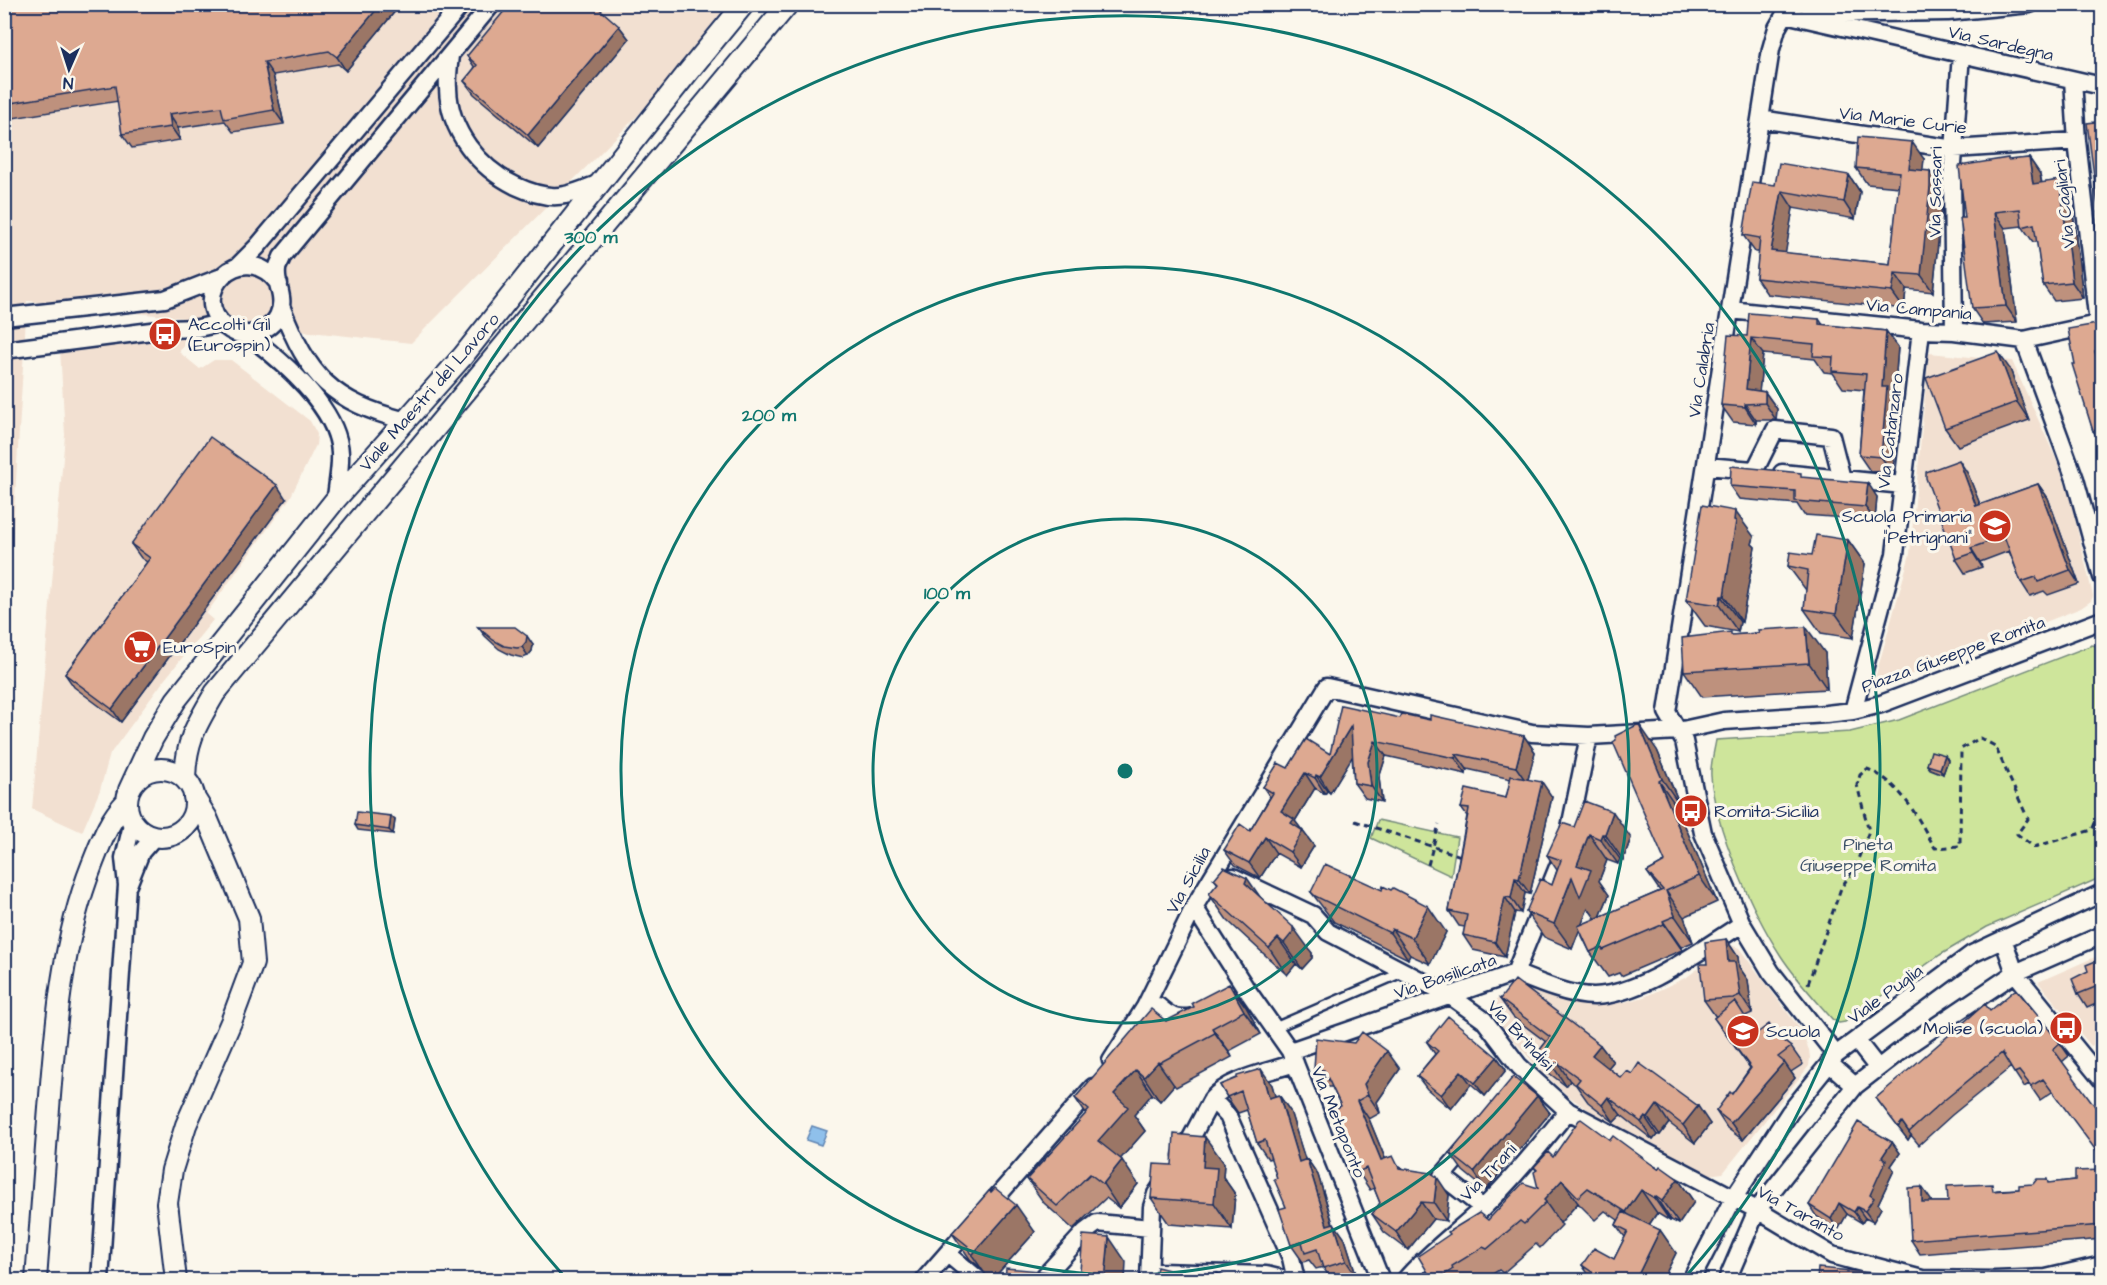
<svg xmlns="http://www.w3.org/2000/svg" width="2107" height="1285" viewBox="0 0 2107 1285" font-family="'Architects Daughter',sans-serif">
<rect width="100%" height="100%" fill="#fbf7ec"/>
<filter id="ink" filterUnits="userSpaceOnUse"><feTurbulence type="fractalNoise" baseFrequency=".0167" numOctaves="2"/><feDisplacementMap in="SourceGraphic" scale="12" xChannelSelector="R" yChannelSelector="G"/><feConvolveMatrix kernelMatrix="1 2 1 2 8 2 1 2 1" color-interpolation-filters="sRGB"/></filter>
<g filter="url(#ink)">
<path fill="#f2e0d1" d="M5 5H733L659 94 411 343 27 301 5 660Z
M182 334 186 337V342L179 352 200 369 214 360H231L310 421 317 434 316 445 290 498 206 614 213 620 165 679 110 754 100 790 82 832 32 809 65 435 60 348Z
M1929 353 2012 361 2060 468 2070 498 2093 596 2091 601 2081 608 1884 685 1879 684 1875 678 1910 554Z
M1731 945 1739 948 1800 1029 1809 1050 1810 1058 1809 1066 1723 1173 1708 1175 1611 1125 1568 1096 1538 1068 1489 1012 1493 1001 1518 989 1526 988 1556 999 1578 1003 1625 1002 1644 997 1687 977 1712 958 1722 947Z
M2102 954V1041L2091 1046 2038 982Z"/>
<path fill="#cee59b" stroke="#748a7c" stroke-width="1.5" d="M2092 645 2102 647V877L1987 927 1940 955 1845 1022 1839 1023 1833 1020C1815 999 1796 979 1781 956 1753 913 1714 827 1711 776 1710 765 1714 752 1716 740L1850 732 1899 720Z
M1378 820 1457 837 1451 876 1371 838Z"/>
<path fill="#8fc0eb" stroke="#6186b3" stroke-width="1.5" d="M812 1126 827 1131 821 1145 806 1140Z"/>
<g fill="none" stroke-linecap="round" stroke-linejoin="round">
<g stroke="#1b2f5e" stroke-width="13">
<path id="service" d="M1274 1028 1403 972"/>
</g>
<g stroke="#1b2f5e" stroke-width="21">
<path id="minor" d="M1785 14 2102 86
M1809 14 1948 12 2030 4
M450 55C449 66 447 77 448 88 449 131 479 168 516 186 531 193 548 199 565 195 577 193 589 187 600 183
M2073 80 2077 141 2098 324
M1760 119 1954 149 2077 141
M238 266 257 247 462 4
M279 284C242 234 185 296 226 327 232 332 240 335 248 334 260 334 273 326 278 316 287 297 275 287 277 270 277 266 281 261 282 257L492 4
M281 306C309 378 331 401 406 421
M1730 310 1921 330 1954 331 2024 340 2102 323
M4 317 165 299 219 278
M1954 331 1952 178 1961 54
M248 335C281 360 338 408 340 453 341 468 337 484 336 499
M2024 340 2075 479 2102 577
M4 350 167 329 198 328 221 323
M1706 466 1753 470
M1755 470 1775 430 1831 436 1842 479
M1782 473 1903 485
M1853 711 1895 554 1921 330
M1233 877 1313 915 1328 932 1449 995 1484 1020 1519 1066 1568 1111 1757 1210 1832 1255 1922 1279 1993 1280
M128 885 141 852 155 836
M1194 907 1245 987 1290 1051 1381 1280
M2003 939 2015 973 2102 1080
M1515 973 1566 847 1589 736
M1145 1007 1158 1006C1170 1017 1177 1020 1193 1017
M1856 1040 1877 1067
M1290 1051 1515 973C1537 982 1570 996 1594 996 1644 994 1700 950 1742 924
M1836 1055 1771 972 1742 924 1703 833 1684 741 1678 731 1724 721 1826 714 1853 711 1881 704 2102 620
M1111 1061 1145 1007 1194 907 1327 687 1532 733 1589 736 1678 731 1667 712 1771 49 1777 28 1785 14
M1829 1063 1855 1086
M1212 1099 1228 1116 1291 1258 1296 1280
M1470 1143 1442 1176 1483 1208
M1182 1155 1212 1099C1230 1078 1269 1072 1295 1063
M948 1254 979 1280
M1159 1272 1266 1275 1287 1280
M100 1280 127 885 124 858 133 821
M924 1280 1093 1087
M1041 1280 1085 1232 1097 1223 1151 1228
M1149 1280 1152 1207 1156 1194 1164 1182
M1405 1280C1428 1253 1457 1232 1483 1208 1514 1178 1541 1144 1568 1111
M1691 1280 1733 1199 1790 1112 1836 1055 1972 954 2102 893
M1727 1280 1757 1210 1855 1086 1908 1045 2015 973 2102 935
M1995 1280 2046 1278 2102 1265"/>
</g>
<g stroke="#1b2f5e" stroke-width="24">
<path id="tertiary" d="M127 803a34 34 0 1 1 68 0a34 34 0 1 1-68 0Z
M185 779C186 740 196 726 215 693L788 4
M129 790 153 738 176 700 336 499 463 356 689 71 744 4
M36 1280C40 1227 44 1174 48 1121 55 1034 60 946 92 865 102 840 108 821 127 801
M176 1280 167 1203 172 1170 186 1125 231 1022 253 963 249 918 207 818 194 797"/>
</g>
<path stroke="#1b2f5e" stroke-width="3" stroke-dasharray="6 4.5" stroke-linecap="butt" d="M2102 740 2100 744 2102 749
M1355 821 1461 856
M1428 865 1439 824
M1808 984 1841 888 1855 867 1869 831 1857 785 1860 775 1867 769C1901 782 1917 817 1935 848L1960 846 1961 749 1980 738 1995 746 2028 819 2017 834 2034 847 2092 830 2102 807"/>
<use href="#service" stroke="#fbf7ec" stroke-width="8"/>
<use href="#minor" stroke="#fbf7ec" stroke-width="16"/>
<use href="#tertiary" stroke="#fbf7ec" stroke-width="20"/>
</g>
<path fill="#be917d" stroke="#1b2f5e" stroke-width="1.5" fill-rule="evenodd" d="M4 4H401L346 71 338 64 273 75 284 124 233 132 225 121 178 128 180 140 132 148 122 134 118 101 13 118 4 107Z
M619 26 629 39 538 148 474 94 464 81 475 68 467 56Z
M2029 158 2040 174 2042 183 2060 180 2071 196 2083 298 2054 301 2043 285 2037 242H2033L2022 226 2005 228 2017 322 1983 324 1972 308 1965 218 2010 160Z
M1924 159 1922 170 1942 187V203L1933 292 1906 289 1904 309 1767 294 1756 278 1759 252H1755L1743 235 1775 185 1849 175 1860 192 1855 219 1793 208 1785 253 1890 264 1899 187 1867 184 1856 168Z
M1819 319 1823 325 1886 331 1898 347 1894 397 1898 403 1893 473 1870 471 1859 455 1864 390 1843 388 1833 373 1824 372 1815 359 1763 354 1759 391 1765 392 1777 409 1776 420H1756V424L1733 422 1721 405 1747 336Z
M2103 323V444L2093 431 2075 364Z
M2010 369 2029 420 1958 446 1945 428Z
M1968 474 1980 505 2038 484 2048 498 2079 584 2048 595 2044 591 2030 596 2021 582 2009 551 1980 562 1982 567 1965 573 1956 559Z
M1804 478 1877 497 1875 520 1804 515 1797 504 1739 499 1730 486Z
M286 499 121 722 74 687 65 674 147 562 141 558 131 544Z
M1754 537 1752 544 1755 547 1742 622H1740L1738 632 1705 626 1686 600Z
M1848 540 1865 564 1853 638 1821 633 1804 609 1806 590 1788 566Z
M478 627 533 645 532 651 528 656 523 658 511 655 499 649 485 636Z
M1759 633 1825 653 1827 689 1702 697 1684 671 1732 635Z
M1400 718 1430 720 1524 736 1535 752 1528 779 1552 797 1530 894 1525 893 1521 913 1515 912 1505 957 1473 950 1463 935 1465 927 1459 926 1449 911 1467 816 1461 808 1506 798 1511 779 1467 769 1466 774 1386 756 1379 778 1382 802 1365 798 1354 783 1352 756 1330 793 1327 791 1325 794 1315 788 1295 821 1314 846 1301 867 1276 853 1260 878 1235 865 1224 850 1250 831 1270 797 1263 787 1288 768 1330 754Z
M1657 750 1680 805 1677 807 1717 902 1684 917 1693 942 1681 947 1682 950 1621 976 1619 973 1608 977 1590 952 1579 930 1572 949 1544 937 1526 912 1552 885 1557 870 1547 855 1574 827 1631 838 1623 860 1620 859 1618 864 1607 860 1599 881 1609 895 1600 917 1660 891 1647 872 1665 862ZM1588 908 1596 919 1581 925Z
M1945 755 1948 760 1943 774 1930 769 1927 765Z
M395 820 393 834 358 830 355 825Z
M1214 879 1261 898 1312 953V958L1302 969 1296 964 1287 975 1227 920 1209 894 1218 884Z
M1311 892 1446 932 1430 964 1410 955 1408 959 1334 922Z
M1726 939 1738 957 1739 967 1748 980 1752 1013 1745 1016 1756 1034 1778 1037 1791 1047 1803 1064 1791 1072 1795 1078 1743 1140 1727 1128 1716 1111 1732 1094 1750 1068 1714 1018 1716 1017 1704 1000 1707 964Z
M2103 958V1001L2087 1008 2078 994 2088 971Z
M1500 999 1600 1045 1613 1062 1608 1068 1621 1078 1710 1124 1695 1143 1669 1123 1660 1135H1657L1653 1140 1621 1115 1614 1122 1588 1102 1576 1085 1570 1081 1566 1086 1549 1073 1536 1055 1546 1042 1513 1017Z
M1246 1007 1261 1034 1229 1051 1232 1057 1176 1087 1174 1085 1160 1101 1152 1094 1134 1115 1145 1131 1120 1159 1138 1184 1119 1208 1106 1198 1073 1229 1044 1203 1027 1179 1086 1114 1075 1098 1166 1021Z
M1990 1011 2060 1043 2069 1056 2062 1062 2052 1092 2040 1100 2029 1084 2024 1087 2011 1067 1952 1115 1919 1145 1911 1135 1908 1140 1876 1098Z
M1427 1042 1497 1057 1506 1070 1485 1096 1471 1084 1451 1109 1427 1089 1417 1076 1435 1054Z
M1314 1069H1400L1377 1102 1380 1113 1369 1119 1385 1158 1449 1195 1446 1221 1433 1219 1408 1250 1384 1232 1372 1214 1380 1203 1374 1188 1370 1190 1358 1172 1341 1106 1332 1087H1326Z
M1220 1085H1272L1275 1096 1279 1095 1290 1111 1305 1160 1307 1159 1318 1175 1333 1223 1345 1239 1357 1277 1346 1281H1332L1323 1267 1316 1269 1309 1260 1303 1262 1291 1245 1286 1207 1271 1158 1268 1159 1257 1143 1247 1110 1238 1113 1227 1097Z
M1537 1096 1550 1113 1486 1190 1463 1171 1450 1153Z
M1610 1140 1658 1169 1678 1179 1694 1202 1679 1224 1671 1220 1670 1221 1657 1213 1649 1225 1660 1230 1676 1253 1662 1281H1593L1582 1265 1614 1259 1625 1237 1616 1225 1618 1220 1605 1211 1595 1220 1578 1203 1560 1223 1562 1225 1540 1248 1536 1244 1503 1273 1499 1270 1482 1281H1433L1488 1220 1538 1188 1536 1170 1534 1167 1553 1157Z
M1892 1142 1900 1153 1891 1166 1894 1170 1878 1204 1881 1208 1873 1222 1865 1218 1862 1223 1847 1214 1838 1230 1816 1216 1809 1205Z
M1224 1163 1223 1177 1235 1194 1232 1229 1169 1224 1151 1198 1172 1165Z
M2103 1170V1239L1920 1254 1911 1240 1931 1200V1202H1948L1997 1190 2019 1189 2050 1183 2075 1180Z
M991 1192 1035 1232 991 1281H990L981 1268 970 1259 952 1233Z"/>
<path fill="#9b7666" stroke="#1b2f5e" stroke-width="1.5" d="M381 4H401L346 71 337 57Z
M619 26 629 39 538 148 528 135Z
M264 62 273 75 284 124 274 110Z
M169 114 178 128 180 140 171 127Z
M1912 142 1924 159 1921 186 1909 169Z
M2029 158 2040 174 2044 200 2033 184Z
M1930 171 1942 187V203L1933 292 1921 275Z
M1849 175 1860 192 1855 219 1844 202Z
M2060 180 2071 196 2083 298 2072 282Z
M1782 191 1793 208 1783 268 1771 251Z
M1994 212 2005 228 2017 322 2006 306Z
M1895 273 1906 289 1904 309 1892 292Z
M1886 331 1898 347 1894 397 1898 403 1893 473 1881 457 1882 387Z
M1751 338 1763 354 1758 403 1746 389Z
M1998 352 2010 369 2029 420 2017 402Z
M2095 352 2103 363V375Z
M1765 392 1777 409 1776 420 1765 403Z
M1745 404 1756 420V424L1745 407Z
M1959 460 1968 474 1986 519 1976 506Z
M1868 483 1877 497 1875 520 1865 507Z
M2038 484 2048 498 2079 584 2070 570Z
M277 485 286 499 121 722 112 709Z
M1735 511 1754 537 1752 544 1755 547 1742 622 1724 596Z
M1848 540 1865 564 1853 638 1836 614Z
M1971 548 1980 562 1982 567 1973 553Z
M1721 596 1740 622 1738 632 1719 605Z
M1806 627 1825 653 1827 689 1809 663Z
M527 636 533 645 532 651 528 656 522 647Z
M1639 724 1657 750 1680 805 1662 779Z
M1351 726 1362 741 1330 793 1320 777Z
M1524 736 1535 752 1527 783 1516 767Z
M1375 741 1386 756 1379 778 1382 802 1371 786 1368 762Z
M1456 754 1467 769 1466 774 1455 758Z
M1945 755 1948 760 1943 774 1940 769Z
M1305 773 1315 788 1295 821 1314 846 1301 867 1290 852 1281 811Z
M1316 775 1327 791 1325 794 1315 778Z
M1659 781 1677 807 1717 902 1699 876Z
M1542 782 1552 797 1530 894 1519 879Z
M1613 812 1631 838 1623 860 1605 834Z
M391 816 395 820 393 834 389 830Z
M1589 834 1607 860 1599 881 1609 895 1598 922 1588 908 1572 949 1554 924Z
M1602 834 1620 859 1618 864 1600 839Z
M1265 837 1276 853 1260 878 1249 863Z
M1247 878 1265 904 1245 883Z
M1515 878 1525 893 1521 913 1511 898Z
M1666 891 1684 917 1693 942 1675 916Z
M1505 897 1515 912 1505 957 1495 942Z
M1428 906 1446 932 1430 964 1412 938Z
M1663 921 1681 947 1682 950 1664 924Z
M1293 927 1312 953V958L1302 969 1284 943Z
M1392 929 1410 955 1408 959 1390 933Z
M1278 938 1296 964 1287 975 1269 948Z
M1726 939 1738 957 1739 967 1748 980 1752 1013 1740 995 1728 962Z
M1229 984 1246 1007 1261 1034 1244 1011Z
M1212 1028 1229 1051 1232 1057 1215 1033Z
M1600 1045 1613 1062 1604 1073 1592 1055Z
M1387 1051 1400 1069 1377 1102 1380 1113 1368 1095 1364 1084Z
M1497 1057 1506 1070 1485 1096 1475 1083Z
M1158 1062 1174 1085 1160 1101 1144 1077Z
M1784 1062 1795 1078 1743 1140 1731 1123Z
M1558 1063 1570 1081 1566 1086 1554 1068Z
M1261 1069 1272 1085 1280 1114 1269 1098Z
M1136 1070 1152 1094 1134 1115 1145 1131 1115 1165 1098 1141 1114 1094Z
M1461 1071 1471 1084 1451 1109 1441 1095Z
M1279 1095 1290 1111 1311 1178 1299 1162Z
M1537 1096 1550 1113 1486 1190 1474 1172Z
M1608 1097 1621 1115 1614 1122 1602 1105Z
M1357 1101 1369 1119 1393 1178 1381 1160Z
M1657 1105 1669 1123 1660 1135 1648 1118Z
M1698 1106 1710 1124 1695 1143 1683 1125Z
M1645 1117 1657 1135 1653 1140 1641 1122Z
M1902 1122 1911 1135 1908 1140 1898 1127Z
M1205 1137 1224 1163 1223 1177 1235 1194 1232 1229 1214 1203 1203 1167Z
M1892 1142 1900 1153 1891 1166 1894 1170 1878 1204 1881 1208 1873 1222 1865 1211 1882 1157Z
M1307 1159 1318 1175 1338 1241 1327 1225Z
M1122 1160 1138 1184 1119 1208 1103 1184Z
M1437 1177 1449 1195 1446 1221 1434 1203Z
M1678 1179 1694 1202 1679 1224 1662 1201Z
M1562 1180 1578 1203 1560 1223 1544 1200Z
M1922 1187 1931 1200V1216L1922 1202Z
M1641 1190 1657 1213 1642 1235 1626 1212Z
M1655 1196 1671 1220 1670 1221 1654 1198Z
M1421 1202 1433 1219 1408 1250 1396 1232Z
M1839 1203 1847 1214 1838 1230 1831 1219Z
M1016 1205 1035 1232 991 1281H990L972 1255Z
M1857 1207 1865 1218 1862 1223 1854 1212Z
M1334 1223 1345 1239 1357 1277 1346 1261Z
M1660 1230 1676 1253 1662 1281H1635Z
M1109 1237 1126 1262 1125 1281H1105Z"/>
<path fill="#dda991" stroke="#1b2f5e" stroke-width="1.5" d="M4 4H381L337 57 329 51 264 62 274 110 224 119 221 107 169 114 171 127 122 134 115 86 4 104Z
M510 4H594L619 26 528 135 464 81 477 65 467 56Z
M2103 121V236H2102L2087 123Z
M1858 137 1912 142 1909 169 1930 171V187L1921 275 1895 273 1892 292 1756 278 1760 238 1743 235 1752 182 1775 185 1779 163 1849 175 1844 202 1782 191 1771 251 1890 264 1900 172 1856 168Z
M2008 158V160L2029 158 2033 184 2060 180 2072 282 2043 285 2034 224 2022 227 2020 209 1994 212 2006 306 1972 308 1960 218H1965L1959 166Z
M1749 313 1819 319V324L1886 331 1882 387H1887L1881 457 1859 455 1866 374 1832 371 1833 357 1813 356 1814 344 1751 338 1746 389 1765 392V403L1745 404V407L1721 405 1728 335 1747 336Z
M2103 323V351L2095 352 2103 375V428L2093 431 2072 364H2075L2068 329Z
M1998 352 2017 402 1945 428 1926 378Z
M210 437 277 485 112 709 65 674 150 558 131 544Z
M1959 460 1976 506 2038 484 2070 570 2038 582 2036 577 2021 582 2004 536 1971 548 1973 553 1956 559 1926 478V472Z
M1731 466 1801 473V477L1868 483 1865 507 1795 501V491L1730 486Z
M1702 505 1735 511 1734 520 1736 521 1724 596H1721L1719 605 1686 600Z
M1816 535 1848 540 1836 614 1804 609 1808 570 1788 566 1790 552 1812 555Z
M478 627H515L527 636 526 642 522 647 517 648 504 646 493 640Z
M1806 627 1809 663 1684 671 1682 638 1731 632V635L1759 633 1758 630Z
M1341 705 1400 718 1402 714 1430 720V715L1524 736 1516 767 1456 754 1455 758 1375 741 1368 762 1371 786 1354 783 1351 726 1320 777 1316 775 1315 778 1305 773 1281 811 1294 819 1291 823 1303 831 1290 852 1265 837 1249 863 1224 850 1240 824 1250 831 1273 793 1263 787 1278 763 1288 768 1306 739 1330 754Z
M1639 724 1662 779 1659 781 1699 876 1666 891 1675 916 1663 921 1664 924 1603 950 1601 947 1590 952 1578 926 1663 890 1647 872 1665 862 1613 742 1616 740 1615 736Z
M1931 751 1945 755 1940 769 1927 765Z
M1511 776 1542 782 1519 879 1515 878 1511 898 1505 897 1495 942 1463 935 1467 915 1449 911 1469 809 1461 808 1466 789 1506 798Z
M1584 801 1613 812 1605 834H1602L1600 839 1589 834 1577 865 1591 870 1580 897 1572 877 1554 924 1526 912 1540 879 1552 885 1561 860 1547 855 1562 823 1574 827Z
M357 812 391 816 389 830 355 825Z
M1325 864 1382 890 1383 886 1391 890 1393 888 1428 906 1412 938 1392 929 1390 933 1315 896 1311 892Z
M1224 867 1247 878 1245 883 1293 927V932L1284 943 1278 938 1269 948 1209 894 1218 883 1214 879Z
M1726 939 1728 962H1735L1740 995 1733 998 1704 1000 1700 964H1707L1705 942Z
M2103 958V984L2078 994 2072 979 2088 971 2086 965Z
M1515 980 1600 1045 1592 1055 1621 1078 1627 1071 1632 1074 1639 1063 1698 1106 1683 1125 1657 1105 1648 1118 1645 1117 1641 1122 1608 1097 1602 1105 1576 1084 1580 1079 1558 1063 1554 1068 1536 1055 1550 1037 1500 999Z
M1229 984 1244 1011 1212 1028 1215 1033 1159 1063 1158 1062 1144 1077 1136 1070 1114 1094 1128 1107 1098 1141 1122 1160 1103 1184 1090 1174 1057 1206 1027 1179 1089 1110 1075 1098 1151 1009 1166 1021 1194 1007 1192 1003Z
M2016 989 2060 1043 2053 1049 2103 1117V1160L2043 1079 2031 1086 2019 1071 2014 1073 2002 1053 1942 1102 1909 1132 1902 1122 1898 1127 1876 1098 1985 1004 1990 1011Z
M1735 1001 1756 1034 1769 1024 1778 1037 1791 1047 1778 1057 1784 1062 1731 1123 1716 1111 1730 1092 1732 1094 1751 1068 1714 1018Z
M1448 1016 1497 1057 1475 1083 1461 1071 1441 1095 1417 1076 1438 1051 1427 1042Z
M1362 1032 1387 1051 1364 1084 1368 1095 1357 1101 1381 1160 1393 1156 1399 1168 1431 1173 1437 1177 1434 1203 1421 1202 1396 1232 1372 1214 1380 1203 1366 1168 1358 1172 1332 1110 1341 1106 1324 1070 1314 1069 1316 1038 1354 1043Z
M1261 1069 1269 1098 1279 1095 1299 1162 1307 1159 1327 1225 1334 1223 1346 1261 1323 1268 1317 1249 1305 1253 1302 1242 1291 1245 1279 1209 1286 1207 1274 1179 1277 1178 1265 1140 1257 1143 1241 1091 1227 1097 1220 1085 1237 1078V1076Z
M1513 1077 1537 1096 1474 1172 1450 1153Z
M1581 1119 1610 1140 1613 1136 1658 1169 1660 1166 1678 1179 1662 1201 1655 1196 1654 1198 1641 1190 1626 1212 1588 1188 1578 1197 1562 1180 1544 1200 1546 1202 1524 1224 1520 1221 1487 1249 1483 1247 1452 1266 1453 1269 1435 1281H1433L1418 1256 1450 1234 1448 1232 1479 1213 1488 1220 1523 1183 1538 1188 1534 1172 1537 1170 1534 1167 1548 1152 1553 1157 1579 1120Z
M1858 1122 1892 1142 1882 1157 1886 1160 1870 1195 1874 1198 1865 1211 1857 1207 1854 1212 1839 1203 1831 1219 1809 1205Z
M1174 1134 1205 1137 1203 1167 1217 1168 1214 1203 1151 1198 1154 1164 1172 1165Z
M2103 1170V1225L1911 1240 1908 1188 1922 1187V1202H1948L1947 1186 1992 1184 1993 1191 2019 1189V1185L2033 1184 2037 1179H2047L2048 1183 2075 1180V1171Z
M995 1188 1016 1205 972 1255 968 1246 952 1233 989 1191 991 1192Z
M1623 1212 1660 1230 1635 1281H1605L1582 1265 1594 1248 1614 1259 1628 1231 1616 1225Z
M1083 1235 1109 1237 1105 1281H1005L1006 1268 1062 1273V1270L1080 1271Z
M1157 1267 1214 1281H1154Z
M1818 1268 1896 1275 1895 1281H1817Z
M1217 1273 1238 1281H1215Z
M1750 1276 1765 1281H1749Z
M2087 1276V1281H2052Z
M910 1278 937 1281H910Z"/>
</g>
<g fill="none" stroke="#0f766e" stroke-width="3">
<circle cx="1125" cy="771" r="252"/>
<circle cx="1125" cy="771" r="504"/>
<path d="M564 1276A755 755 0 1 1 1686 1276"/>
</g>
<defs>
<g id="bus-disc" transform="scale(1.725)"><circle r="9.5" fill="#c8321e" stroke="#fbf7ec"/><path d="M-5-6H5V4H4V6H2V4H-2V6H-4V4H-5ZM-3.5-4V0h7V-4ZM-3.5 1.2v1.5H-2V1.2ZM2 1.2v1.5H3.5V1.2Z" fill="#fff"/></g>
<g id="school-disc" transform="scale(1.725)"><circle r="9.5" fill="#c8321e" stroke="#fbf7ec"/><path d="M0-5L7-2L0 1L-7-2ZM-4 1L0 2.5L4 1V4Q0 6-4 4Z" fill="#fff"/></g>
<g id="supermarket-disc" transform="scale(1.725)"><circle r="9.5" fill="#c8321e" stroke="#fbf7ec"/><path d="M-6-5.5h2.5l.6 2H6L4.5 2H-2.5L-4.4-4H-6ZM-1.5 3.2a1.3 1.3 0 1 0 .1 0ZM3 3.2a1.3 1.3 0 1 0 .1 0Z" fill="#fff"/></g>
</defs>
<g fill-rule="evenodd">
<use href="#bus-disc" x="165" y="334"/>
<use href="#school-disc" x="1995" y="526"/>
<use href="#supermarket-disc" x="140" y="647"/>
<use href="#bus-disc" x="1691" y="811"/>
<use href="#bus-disc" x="2066" y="1028"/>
<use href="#school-disc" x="1743" y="1031"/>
</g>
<g text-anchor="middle" stroke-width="6" stroke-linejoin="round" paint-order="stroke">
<g font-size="18" fill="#1b2f5e" stroke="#fbf7ec">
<text transform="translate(2001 43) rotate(13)" y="6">Via Sardegna</text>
<text transform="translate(1903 120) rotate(7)" y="6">Via Marie Curie</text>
<text transform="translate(1935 192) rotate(-89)" y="6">Via Sassari</text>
<text transform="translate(2064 204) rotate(-96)" y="6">Via Cagliari</text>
<text transform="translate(1919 309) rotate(5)" y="6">Via Campania</text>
<text transform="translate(1701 370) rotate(-81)" y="6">Via Calabria</text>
<text transform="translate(429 392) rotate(-49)" y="6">Viale Maestri del Lavoro</text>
<text transform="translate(1890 431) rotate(-83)" y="6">Via Catanzaro</text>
<text transform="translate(1953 654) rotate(-20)" y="6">Piazza Giuseppe Romita</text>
<text transform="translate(1188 880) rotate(-61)" y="6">Via Sicilia</text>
<text transform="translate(1445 976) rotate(-19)" y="6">Via Basilicata</text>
<text transform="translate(1885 994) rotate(-36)" y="6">Viale Puglia</text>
<text transform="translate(1521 1035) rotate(47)" y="6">Via Brindisi</text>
<text transform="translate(1339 1122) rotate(68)" y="6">Via Metaponto</text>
<text transform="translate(1488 1172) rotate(-46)" y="6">Via Trani</text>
<text transform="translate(1801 1213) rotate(29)" y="6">Via Taranto</text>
</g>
<g font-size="18" fill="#1b2f5e" stroke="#fbf7ec" text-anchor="start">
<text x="188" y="330">Accolti Gil<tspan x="188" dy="21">(Eurospin)</tspan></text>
<text x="1972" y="522" text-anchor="end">Scuola Primaria<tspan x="1972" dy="21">"Petrignani"</tspan></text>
<text x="163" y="653">EuroSpin</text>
<text x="1714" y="817">Romita-Sicilia</text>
<text x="2043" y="1034" text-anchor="end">Molise (scuola)</text>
<text x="1766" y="1037">Scuola</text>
</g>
<g font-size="18" fill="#3f536a" stroke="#fbf7ec">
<text x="1868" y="850">Pineta<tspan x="1868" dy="21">Giuseppe Romita</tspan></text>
</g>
</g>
<circle cx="1125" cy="771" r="9" fill="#0f766e" stroke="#fbf7ec" stroke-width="3"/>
<g font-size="18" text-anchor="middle" font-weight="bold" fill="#0f766e" stroke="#fbf7ec" stroke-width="6" stroke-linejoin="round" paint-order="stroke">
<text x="591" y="243">300 m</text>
<text x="769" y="421">200 m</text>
<text x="947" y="599">100 m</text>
</g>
<rect width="2107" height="1285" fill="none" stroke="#fbf7ec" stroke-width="24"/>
<rect x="12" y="12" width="2083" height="1261" fill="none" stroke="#1b2f5e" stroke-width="2" filter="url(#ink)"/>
<g transform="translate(69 69) rotate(183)" stroke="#fbf7ec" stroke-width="4.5" paint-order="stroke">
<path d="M0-4.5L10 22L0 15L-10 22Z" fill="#1b2f5e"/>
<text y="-9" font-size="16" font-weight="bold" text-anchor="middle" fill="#1b2f5e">N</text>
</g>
</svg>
